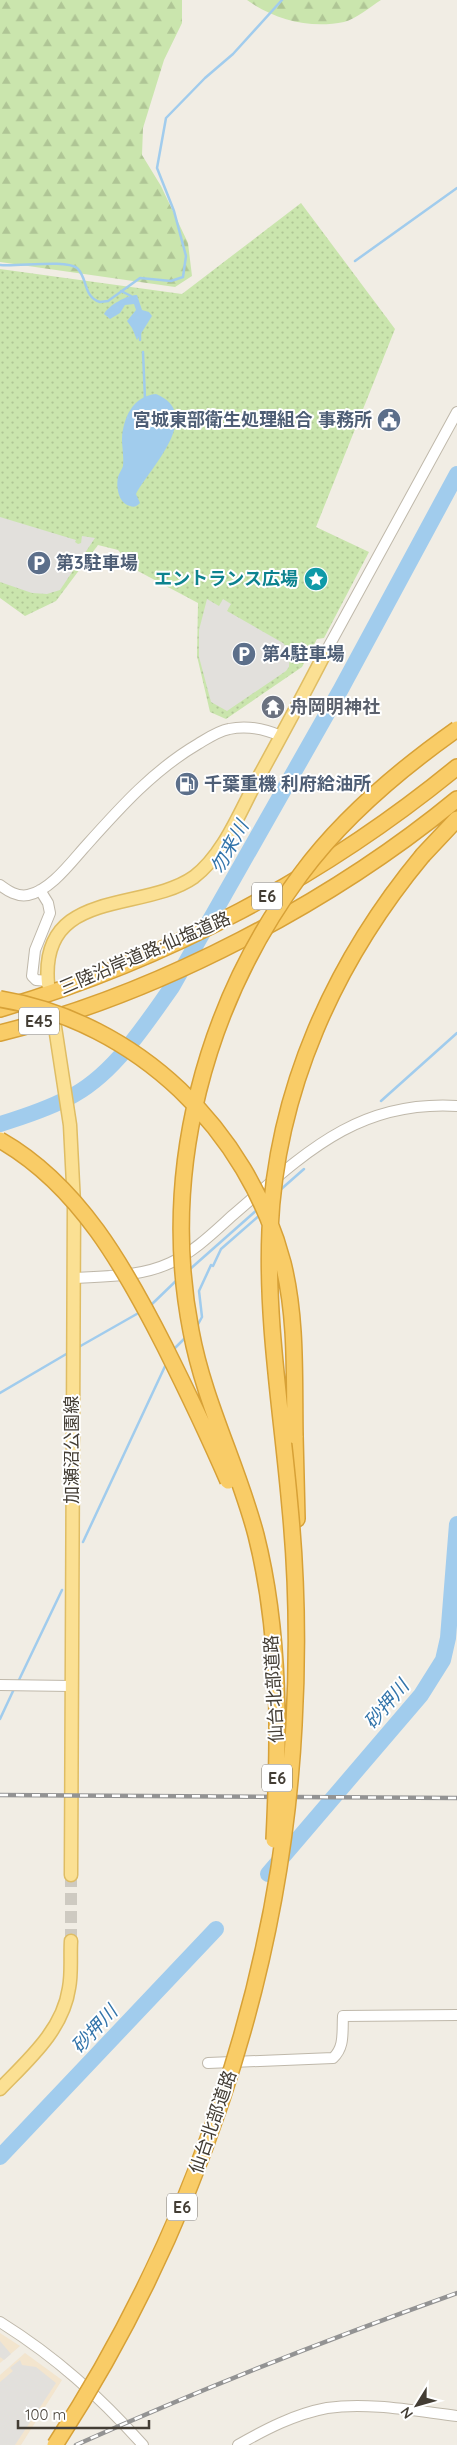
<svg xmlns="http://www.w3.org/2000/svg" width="457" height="2445" viewBox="0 0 457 2445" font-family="Quicksand,'Noto Sans JP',sans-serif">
<defs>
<pattern id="forest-firs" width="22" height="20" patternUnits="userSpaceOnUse" patternTransform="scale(1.25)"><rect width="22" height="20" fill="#cae5ad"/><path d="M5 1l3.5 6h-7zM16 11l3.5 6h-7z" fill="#afc595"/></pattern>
<pattern id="park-dots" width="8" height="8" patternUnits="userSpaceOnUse" patternTransform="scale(1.25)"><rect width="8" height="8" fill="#cae5ad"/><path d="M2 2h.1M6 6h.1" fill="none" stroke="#afc595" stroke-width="1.8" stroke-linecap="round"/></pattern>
</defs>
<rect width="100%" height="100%" fill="#f1ede4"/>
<path fill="#f3e5ce" d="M0 2333 20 2346 0 2363Z
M25 2353 62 2380 21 2445H0V2375Z"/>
<path fill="url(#forest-firs)" d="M0 0H182V23L164 60 143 128 142 155 161 186 188 243 192 276 175 287 0 262Z
M247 0H381C370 7 356 19 344 22 310 29 275 20 247 0Z"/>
<path fill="url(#park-dots)" d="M301 203 395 329 316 527 369 552 324 638 317 639 302 667 226 719 210 712 197 656 198 603 136 570 118 550 98 545 56 601 25 616 0 598V269L182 294Z"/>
<path fill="#e2e0dc" d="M0 517 76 540 75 542 78 544 81 543 82 536 95 538 60 590 47 594 32 593 0 582Z
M207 599 219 606 223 599 231 604 227 611 283 643 290 651 289 667 286 671 227 711 211 702 199 657V630Z
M0 2341 11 2354 4 2360 0 2357Z
M20 2360 22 2365 36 2367 56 2383 15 2445H0V2382L13 2371 10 2368Z"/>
<path fill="#a1cced" d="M137 295 142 310 149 312 152 316 137 340 132 328 127 321 136 310 134 304 125 305 120 313 110 319 104 314C109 305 127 295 137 295Z
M156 394C205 414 150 468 136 494L140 503C137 506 134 508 130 506 118 503 116 486 118 477 119 473 122 470 123 466 124 457 122 447 122 439 123 418 133 396 156 394Z"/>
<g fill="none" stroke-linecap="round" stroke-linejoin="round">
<path stroke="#a1cced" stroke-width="2.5" d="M355 261 457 188
M0 265C17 267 66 259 77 268 88 278 83 297 100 302L108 301 140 278 171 281 183 277 186 256 174 211 157 168 166 118 205 78 233 54 282 0
M121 291 131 296
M140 340V333
M143 352 145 399
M381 1101 457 1033
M279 1191 304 1169
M189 1270 258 1209
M151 1305 179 1278
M196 1328 202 1317 199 1291 211 1265 213 1266 221 1249 261 1214
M77 1348 142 1311
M173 1350 186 1337
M0 1393 68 1353
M83 1542 167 1362
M18 1682 62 1590
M0 1719 14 1689"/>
<path stroke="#a1cced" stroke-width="16" d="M0 1124C23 1117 47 1109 68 1098 113 1076 144 1026 172 987L341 689 457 474
M268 1874 421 1695 443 1660 448 1638 457 1524
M0 2157 216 1929"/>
<path stroke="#cecac1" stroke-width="12" stroke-dasharray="12 6" stroke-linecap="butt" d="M71 1941V1875"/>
<g stroke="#bfb8aa" stroke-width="12">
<path id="minor" d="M324 655 457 412
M0 885C8 891 17 897 28 895 49 891 69 865 83 849 118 810 152 771 198 744 208 738 218 731 229 729 247 725 265 729 281 736
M40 890 48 903 50 913 35 950 32 976 36 980 48 981
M73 1278C106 1276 140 1277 170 1263 194 1252 214 1232 233 1215 304 1154 357 1100 457 1106
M0 1685 71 1686
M208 2063 333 2058C345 2047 342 2032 343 2016L457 2015
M0 2322C56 2357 99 2396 143 2445
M238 2445C266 2429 295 2414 327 2408 369 2402 415 2411 457 2416"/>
</g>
<g stroke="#dfbd64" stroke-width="15">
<path id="major" d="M48 984C39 887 143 913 194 877 223 855 239 814 256 782 279 740 302 698 324 655
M55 1027 70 1125 74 1204 71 1875
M0 2089C28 2060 63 2030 69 1988 72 1973 70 1956 71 1941"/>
</g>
<g stroke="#d7a137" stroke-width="18">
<path id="highway" d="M423 855 457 819
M0 1009C166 960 323 877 457 767
M0 1033C158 994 332 902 457 799
M295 1436 297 1519"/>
</g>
<use href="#minor" stroke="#fff" stroke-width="10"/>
<use href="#major" stroke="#fbe093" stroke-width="12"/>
<use href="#highway" stroke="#f9cc67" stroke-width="15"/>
<g stroke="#939393" stroke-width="4.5">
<path id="rail" d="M0 1795 457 1798
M76 2445C201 2389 328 2339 457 2293"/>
</g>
<use href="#rail" stroke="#fff" stroke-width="2.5" stroke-dasharray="8" stroke-linecap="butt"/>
<g stroke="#d7a137" stroke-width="18" stroke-linecap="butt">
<path id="highway-bridge" d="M0 999C137 1022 248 1130 283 1263 297 1319 294 1378 295 1436
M0 1140C79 1185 125 1268 165 1347 187 1391 208 1435 228 1481
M274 1840C279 1738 281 1634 256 1535 238 1466 204 1402 191 1331 160 1171 205 1004 301 874 343 817 399 770 457 729
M55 2445C193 2233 281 1979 294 1725 298 1652 297 1579 290 1507 282 1414 266 1322 270 1230 276 1090 335 961 423 855"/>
</g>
<use href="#highway-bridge" stroke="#f9cc67" stroke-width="15"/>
</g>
<defs>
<g id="civic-disc" transform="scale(1.25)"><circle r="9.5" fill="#5c6f8a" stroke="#fff"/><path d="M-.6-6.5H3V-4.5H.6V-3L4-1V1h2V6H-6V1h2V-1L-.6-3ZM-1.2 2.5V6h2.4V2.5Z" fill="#fff"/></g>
<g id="parking-disc" transform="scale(1.25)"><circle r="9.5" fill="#5c6f8a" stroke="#fff"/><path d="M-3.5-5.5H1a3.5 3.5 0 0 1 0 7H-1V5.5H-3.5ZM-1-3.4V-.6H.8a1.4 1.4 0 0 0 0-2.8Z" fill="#fff"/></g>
<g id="sight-disc" transform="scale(1.25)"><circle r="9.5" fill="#0f9aa8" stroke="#fff"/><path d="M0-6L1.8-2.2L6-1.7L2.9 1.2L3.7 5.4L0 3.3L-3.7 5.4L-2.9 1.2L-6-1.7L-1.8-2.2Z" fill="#fff"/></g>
<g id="temple-disc" transform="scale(1.25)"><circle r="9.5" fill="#6b7280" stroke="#fff"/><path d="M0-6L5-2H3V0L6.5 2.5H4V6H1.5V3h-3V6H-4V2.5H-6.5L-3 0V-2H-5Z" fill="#fff"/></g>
<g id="fuel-disc" transform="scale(1.25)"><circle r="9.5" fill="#5c6f8a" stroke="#fff"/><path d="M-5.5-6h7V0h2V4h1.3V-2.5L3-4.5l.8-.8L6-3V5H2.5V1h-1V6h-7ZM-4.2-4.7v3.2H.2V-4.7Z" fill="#fff"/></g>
</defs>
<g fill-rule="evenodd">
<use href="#civic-disc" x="389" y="420"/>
<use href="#parking-disc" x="39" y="563"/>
<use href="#sight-disc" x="316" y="579"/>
<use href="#parking-disc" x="244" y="654"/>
<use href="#temple-disc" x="273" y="707"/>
<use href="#fuel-disc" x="187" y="784"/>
</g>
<g text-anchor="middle" stroke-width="4" stroke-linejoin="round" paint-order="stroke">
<g fill="#fff" stroke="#7b7771" stroke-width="1">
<rect x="252" y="882.5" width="30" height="27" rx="4"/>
<rect x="19" y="1007.5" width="40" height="27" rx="4"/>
<rect x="262" y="1764.5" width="30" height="27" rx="4"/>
<rect x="167" y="2193.5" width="30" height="27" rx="4"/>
</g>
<g font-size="16" font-weight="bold" fill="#433d34">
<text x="267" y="902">E6</text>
<text x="39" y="1027">E45</text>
<text x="277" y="1784">E6</text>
<text x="182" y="2213">E6</text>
</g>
<g font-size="18" font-weight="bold" fill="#4e5e75" stroke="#fff" text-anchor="start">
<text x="372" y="426" text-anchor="end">宮城東部衛生処理組合 事務所</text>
<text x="56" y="569">第3駐車場</text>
<text x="262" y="660">第4駐車場</text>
<text x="204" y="790">千葉重機 利府給油所</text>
</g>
<g font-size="18" font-weight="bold" fill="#0d838f" stroke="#fff" text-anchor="end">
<text x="298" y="585">エントランス広場</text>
</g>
<g font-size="18" font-weight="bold" fill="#5b616d" stroke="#fff" text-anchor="start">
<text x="290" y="713">舟岡明神社</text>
</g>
<g font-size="18" fill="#433d34" stroke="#fff">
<text transform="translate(145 953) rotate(-23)" y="6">三陸沿岸道路;仙塩道路</text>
<text transform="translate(72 1450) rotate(-90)" y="6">加瀬沼公園線</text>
<text transform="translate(274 1689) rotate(-93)" y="6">仙台北部道路</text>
<text transform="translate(213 2122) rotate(-71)" y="6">仙台北部道路</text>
</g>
<g font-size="19" font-style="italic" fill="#3274aa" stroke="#fff">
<text transform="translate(229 847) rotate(-61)" y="7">勿来川</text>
<text transform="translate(386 1704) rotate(-50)" y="7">砂押川</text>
<text transform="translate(94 2029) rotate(-47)" y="7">砂押川</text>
</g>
</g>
<g transform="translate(417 2405) rotate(233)" stroke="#ffffff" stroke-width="4" paint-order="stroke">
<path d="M0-4L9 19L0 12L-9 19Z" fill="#433d34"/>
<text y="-8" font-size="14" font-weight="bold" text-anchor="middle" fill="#433d34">N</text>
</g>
<path d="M18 2420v8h131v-8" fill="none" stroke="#433d34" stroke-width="2.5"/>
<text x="25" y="2420" font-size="15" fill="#433d34" stroke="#ffffff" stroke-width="4" paint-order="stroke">100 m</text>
</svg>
